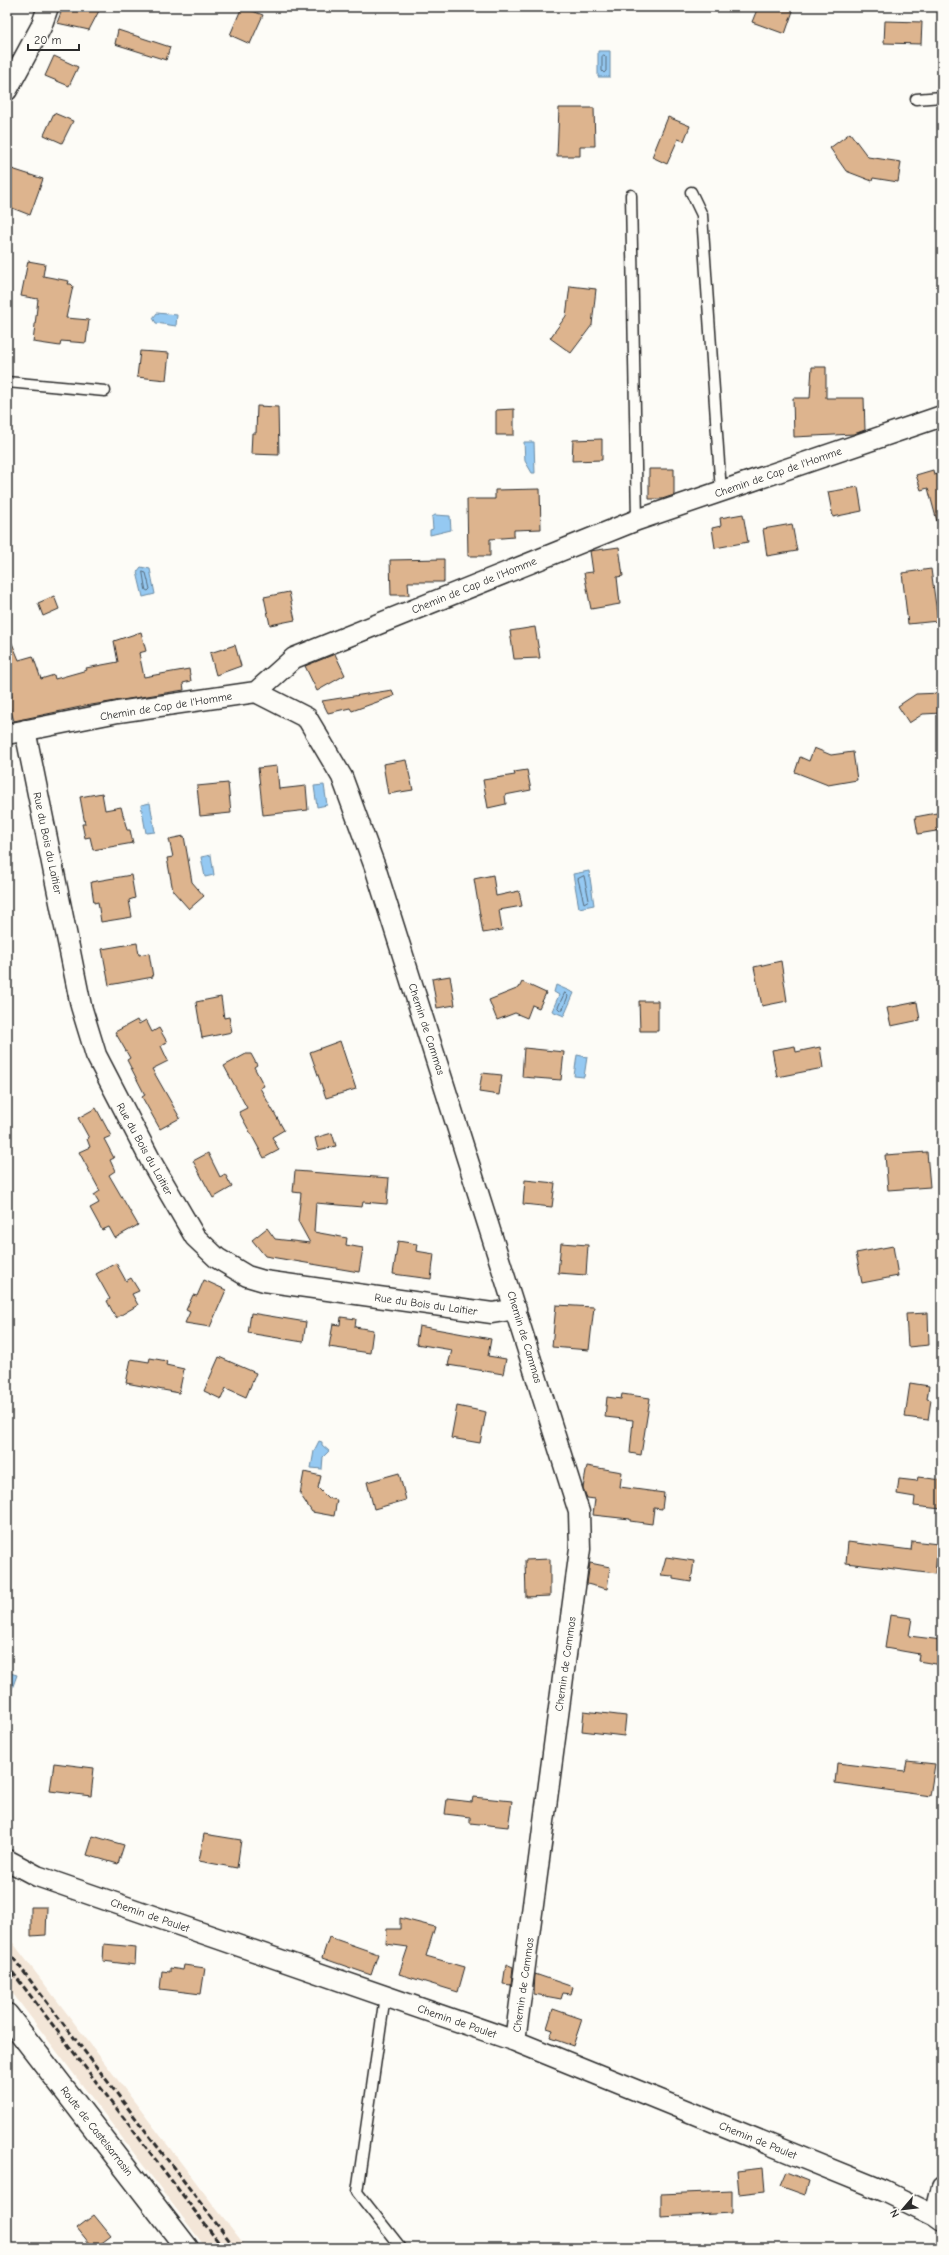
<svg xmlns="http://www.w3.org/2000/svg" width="949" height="2255" viewBox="0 0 949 2255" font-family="'Comic Neue',sans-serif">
<rect width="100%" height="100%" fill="#fdfcf7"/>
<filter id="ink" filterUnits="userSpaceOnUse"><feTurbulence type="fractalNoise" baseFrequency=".025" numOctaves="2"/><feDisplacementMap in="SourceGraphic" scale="8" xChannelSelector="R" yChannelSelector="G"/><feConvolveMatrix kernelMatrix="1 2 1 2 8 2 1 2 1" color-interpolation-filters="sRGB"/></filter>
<g filter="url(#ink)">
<path fill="#f3e6d8" d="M7 1935 208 2198 247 2248H206L7 1986Z"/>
<path fill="#95c9f2" stroke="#6b8aa2" d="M598 51H610V77H598Z
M157 313 177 315 176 326 156 323 153 318Z
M524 442H534L535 473H532L525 461Z
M435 515 450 516 451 530 430 535V530L433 529 432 517Z
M141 567 150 569 155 594 143 597 137 572Z
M324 785 327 805 317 807 314 786Z
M150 803 155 832 146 833 141 805Z
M211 855 214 875 205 877 201 857Z
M589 871 594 905 579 908 573 874Z
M556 985 574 993 564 1016 552 1011 559 995 554 992Z
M577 1055 587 1057 584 1077 574 1076Z
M319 1441 322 1442V1445L329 1451 323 1457 322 1469 311 1468 314 1451Z
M7 1672 17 1675 9 1697 7 1696Z"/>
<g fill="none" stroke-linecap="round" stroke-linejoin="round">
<path stroke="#556a7b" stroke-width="1" d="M604 55 606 57V71L604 73 602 71V57Z
M143 572 146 573 150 589 148 591 146 590Z
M584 876 589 900 584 903 578 879Z
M565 993 568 996 563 1009 560 1010 558 1008Z"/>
</g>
<path fill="#ddb48e" stroke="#2b2b2b" d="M63 7H101L89 30 57 23Z
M242 7 263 15 250 44 230 35Z
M758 7H782L793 11 785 34 752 22Z
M885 21 922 22 921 44 884 43Z
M118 30 170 47 166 60 115 44Z
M54 56 78 67 69 86 45 76Z
M559 108H594L595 146H580V156H557Z
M54 113 73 121 62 143 44 135Z
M668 117 690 126 684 141 678 139 667 164 652 157Z
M850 133 868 157 901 162 898 182 873 178 872 181 846 171 830 148Z
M12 169 43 179 30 215 7 206V184Z
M28 261 45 264 43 276 69 281 68 284H71L73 286 66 318 89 320 86 343 61 341 60 346 33 342 38 299 21 296Z
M570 286 596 289 592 325 571 353 550 338 566 316Z
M140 351 169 353 166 380 137 377Z
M812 367H826V398H864L865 430 854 434 794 437 793 398H810Z
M257 406 278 407 279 455 251 454 252 433H256Z
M514 409V435H496V410Z
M602 439V460L572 461 573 440Z
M649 469H674V495L662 499H649Z
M933 470 934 475 942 473V525H938L928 488 921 490 916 475Z
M858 487 862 511 833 517 828 492Z
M540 489 541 529 514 530V537L490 539V556H468L467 499H495V490Z
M743 514 748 542 715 548 712 528 721 526 720 518Z
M792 524 797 551 767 556 763 529Z
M619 547 623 576 617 577 620 604 591 609 584 573 593 572 590 551Z
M444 559V582H408L409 595H391L390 560Z
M931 569 938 621 908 624 902 573Z
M289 592 295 620 270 625 264 597Z
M54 596 59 609 43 616 38 603Z
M535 627 540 658 514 659 510 631Z
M7 631 19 660 33 656 41 679 54 675 55 679 87 670 86 668 118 662 114 641 141 632 146 651 139 653 144 677 189 669 191 681 183 683 184 690 85 706 14 721 7 699 12 697 7 681Z
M235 645 241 666 216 675 210 653Z
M335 654 345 675 317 691 305 666Z
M392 690 394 696 352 711 350 708 328 713 322 701Z
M942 693V713L923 714 909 723 898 706 916 694Z
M814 748 831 755 853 752 857 780 828 785 795 772 800 757 809 761Z
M406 760 413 790 388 794 383 764Z
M277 766 279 789 306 786 308 810 263 815 258 768Z
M527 770 531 790 505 795 506 804 488 808 483 780 515 775 514 772Z
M228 783 231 813 200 816 197 786Z
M102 793 105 810 121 807 127 830H130L133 843 93 850 90 837 85 838 82 824H85L80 797Z
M942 812V830L918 834 915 817Z
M184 836 192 882 204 896 189 909 173 891 167 858 173 857 169 839Z
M131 875 135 898 129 900 132 917 101 922 98 902 94 903 91 882Z
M493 875 496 896 519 891 522 906 499 910 502 930 483 933 474 879Z
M137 943 139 955 149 953 153 977 109 985 102 949Z
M781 961 787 1001 762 1006 754 967Z
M450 976 455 1005 437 1008 432 979Z
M522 982 546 993 539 1008 532 1005 527 1018 515 1013 497 1020 489 1000 519 988Z
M221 997 224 1018 229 1017 232 1032 202 1038 196 1002Z
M639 1001H658V1031H640Z
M917 1002 920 1020 891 1026 887 1008Z
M137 1020 139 1024 146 1020 152 1032 159 1028 167 1042 161 1046 168 1061 152 1069 180 1118 160 1129 142 1097 145 1095 127 1060 130 1058 115 1032Z
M340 1041 356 1089 326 1098 310 1052Z
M795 1046 796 1052 820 1047 823 1068 777 1077 772 1050Z
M524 1048 564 1052 561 1080 522 1077Z
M246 1054H251L257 1065 254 1067 264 1086 260 1088 284 1130 272 1137 279 1150 264 1158 239 1112 247 1108 224 1066Z
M482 1073 502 1075 499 1095 479 1092Z
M96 1108 111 1136 104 1139 114 1158 110 1160 115 1171 109 1175 138 1225 115 1238 109 1227 102 1230 90 1208 99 1203 94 1195 100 1191 79 1152 90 1147 87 1139 89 1138 78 1118Z
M332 1133 336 1146 318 1150 315 1138Z
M927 1152 930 1187 888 1190 885 1155Z
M208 1153 220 1177 225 1174 232 1187 213 1198 193 1161Z
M295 1171 389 1178 387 1204 363 1202 362 1207 316 1203 314 1232 347 1238 346 1245 363 1248 359 1272 265 1256 252 1240 267 1228 275 1239 310 1243 298 1221 301 1193 293 1192Z
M525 1180 555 1183 552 1207 523 1204Z
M398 1241 417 1244 416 1251 434 1254 431 1279 393 1274Z
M561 1243 588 1245 586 1275 558 1273Z
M893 1246 898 1276 862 1283 856 1253Z
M116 1263 126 1281 131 1278 139 1291 132 1294 138 1305 116 1318 107 1301 110 1299 96 1274Z
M204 1280 226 1290 210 1327 185 1323 190 1312 186 1310 193 1295 197 1296Z
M556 1305 594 1307 589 1350 552 1347Z
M251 1313 306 1322 303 1342 248 1333Z
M928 1313 929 1345 908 1347 906 1314Z
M341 1317 356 1319 355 1327 373 1330 370 1353 329 1347 333 1324 340 1325Z
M419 1326 491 1339 488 1356 506 1359 503 1374 448 1365 452 1350 416 1344Z
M219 1357 256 1373 246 1397 226 1388 221 1399 204 1391Z
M150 1358 167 1361 166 1365 184 1369 179 1393 126 1383 131 1359 149 1362Z
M910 1383 929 1386 927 1399 931 1400 928 1420 905 1417Z
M622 1394 650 1398 641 1455 630 1453 633 1420 605 1417 607 1397 621 1399Z
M457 1406 486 1412 480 1443 451 1438Z
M587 1466 622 1472 620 1487 664 1493 662 1509 654 1508 652 1524 630 1521V1519L593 1515 595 1499 587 1498 583 1488Z
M304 1472 321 1476 318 1488 328 1498 337 1500 334 1516 312 1512 300 1494Z
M399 1473 406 1500 374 1509 367 1482Z
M918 1477 942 1480 941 1509 914 1506 915 1497 897 1494 899 1479 917 1481Z
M912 1541 938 1544 935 1574 846 1563 848 1542 911 1550Z
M666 1557 694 1561 691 1582 673 1579V1576L661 1575Z
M550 1559V1596L526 1597 525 1560Z
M590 1563 610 1567 607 1589 587 1584Z
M890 1615 912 1618 909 1636 942 1640V1665L918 1661 919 1654 885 1648Z
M584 1711 626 1716 624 1736 582 1731Z
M907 1761 935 1764 930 1796 835 1783 837 1763 905 1771Z
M54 1763 94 1768 91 1796 50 1791Z
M473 1797 512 1801 508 1827 470 1823V1817L445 1814 447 1799 472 1802Z
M204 1834 241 1840 237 1868 199 1861Z
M93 1836 124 1845 118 1864 87 1855Z
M31 1907H47L46 1935 31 1936Z
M400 1918 435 1927 426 1956 465 1967 458 1992 399 1974 408 1947 386 1944 387 1929H400Z
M329 1937 378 1954 371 1975 322 1958Z
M104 1944 136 1947 135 1965 103 1961Z
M506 1964 513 1967 511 1985 503 1984Z
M184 1965 205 1968 201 1994 160 1989 162 1971 170 1972V1968L183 1970Z
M535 1974 573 1987 571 1994 563 1993 561 1999 534 1994Z
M553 2009 582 2019 573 2046 550 2038 553 2030 547 2028Z
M763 2168 765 2191 739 2194 737 2171Z
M786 2172 809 2181 805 2195 780 2186Z
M732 2191V2213L661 2217V2194Z
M94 2215 111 2236 95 2248H93L77 2228Z"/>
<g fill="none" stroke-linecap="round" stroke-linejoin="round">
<g stroke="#2b2b2b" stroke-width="13">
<path id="lane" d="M916 99 942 97
M691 192 702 215 721 492
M631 195 637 520
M7 382 105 391
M385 1996 357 2192 401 2248"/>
</g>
<g stroke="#2b2b2b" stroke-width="23">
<path id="street" d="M7 90 41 27 48 7
M256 692 307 718 342 777 375 867 579 1512 580 1549 515 2041
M25 730 81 1006 96 1055 153 1165 195 1237 217 1258 247 1276 264 1281 492 1313 516 1309
M7 734 118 712 256 692 294 658 637 520 942 416
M7 1860 37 1876 515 2041 884 2191 935 2216 942 2221
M935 2216 942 2187"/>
</g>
<g stroke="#2b2b2b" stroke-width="25">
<path id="primary" d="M7 2015 187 2248"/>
</g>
<use href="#lane" stroke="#fdfcf7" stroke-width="10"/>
<use href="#street" stroke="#fdfcf7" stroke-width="20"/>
<use href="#primary" stroke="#fdfcf7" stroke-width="22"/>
<path stroke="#2b2b2b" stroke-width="3" stroke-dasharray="6 3" stroke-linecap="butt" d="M7 1950 235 2248
M7 1965 223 2248"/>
</g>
</g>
<g text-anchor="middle" stroke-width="3" stroke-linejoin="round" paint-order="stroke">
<g font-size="11" fill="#2b2b2b" stroke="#fdfcf7">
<text transform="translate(778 472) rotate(-19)" y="4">Chemin de Cap de l'Homme</text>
<text transform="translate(474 585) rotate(-22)" y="4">Chemin de Cap de l'Homme</text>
<text transform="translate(166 706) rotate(-9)" y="4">Chemin de Cap de l'Homme</text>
<text transform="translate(48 843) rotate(78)" y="4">Rue du Bois du Laitier</text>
<text transform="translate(427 1029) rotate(72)" y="4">Chemin de Cammas</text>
<text transform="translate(145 1149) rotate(61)" y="4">Rue du Bois du Laitier</text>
<text transform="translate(426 1304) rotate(8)" y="4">Rue du Bois du Laitier</text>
<text transform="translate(525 1337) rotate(73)" y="4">Chemin de Cammas</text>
<text transform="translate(565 1664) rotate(-82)" y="4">Chemin de Cammas</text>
<text transform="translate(150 1915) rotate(19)" y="4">Chemin de Paulet</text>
<text transform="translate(523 1985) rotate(-82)" y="4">Chemin de Cammas</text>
<text transform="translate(457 2021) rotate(19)" y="4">Chemin de Paulet</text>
<text transform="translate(97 2131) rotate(52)" y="4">Route de Castelsarrasin</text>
<text transform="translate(758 2140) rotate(22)" y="4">Chemin de Paulet</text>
</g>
</g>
<rect width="949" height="2255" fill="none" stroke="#fdfcf7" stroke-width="24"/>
<rect x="12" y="12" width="925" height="2231" fill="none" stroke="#2b2b2b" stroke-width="1.5" filter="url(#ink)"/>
<g transform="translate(903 2209) rotate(242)" stroke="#fdfcf7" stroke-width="3" paint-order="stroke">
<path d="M0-3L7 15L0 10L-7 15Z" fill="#2b2b2b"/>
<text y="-6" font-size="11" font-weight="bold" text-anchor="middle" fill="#2b2b2b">N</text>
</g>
<path d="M28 44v6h51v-6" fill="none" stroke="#2b2b2b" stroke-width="2"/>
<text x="34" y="44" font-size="12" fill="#2b2b2b" stroke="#fdfcf7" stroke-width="3" paint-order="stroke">20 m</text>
</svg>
